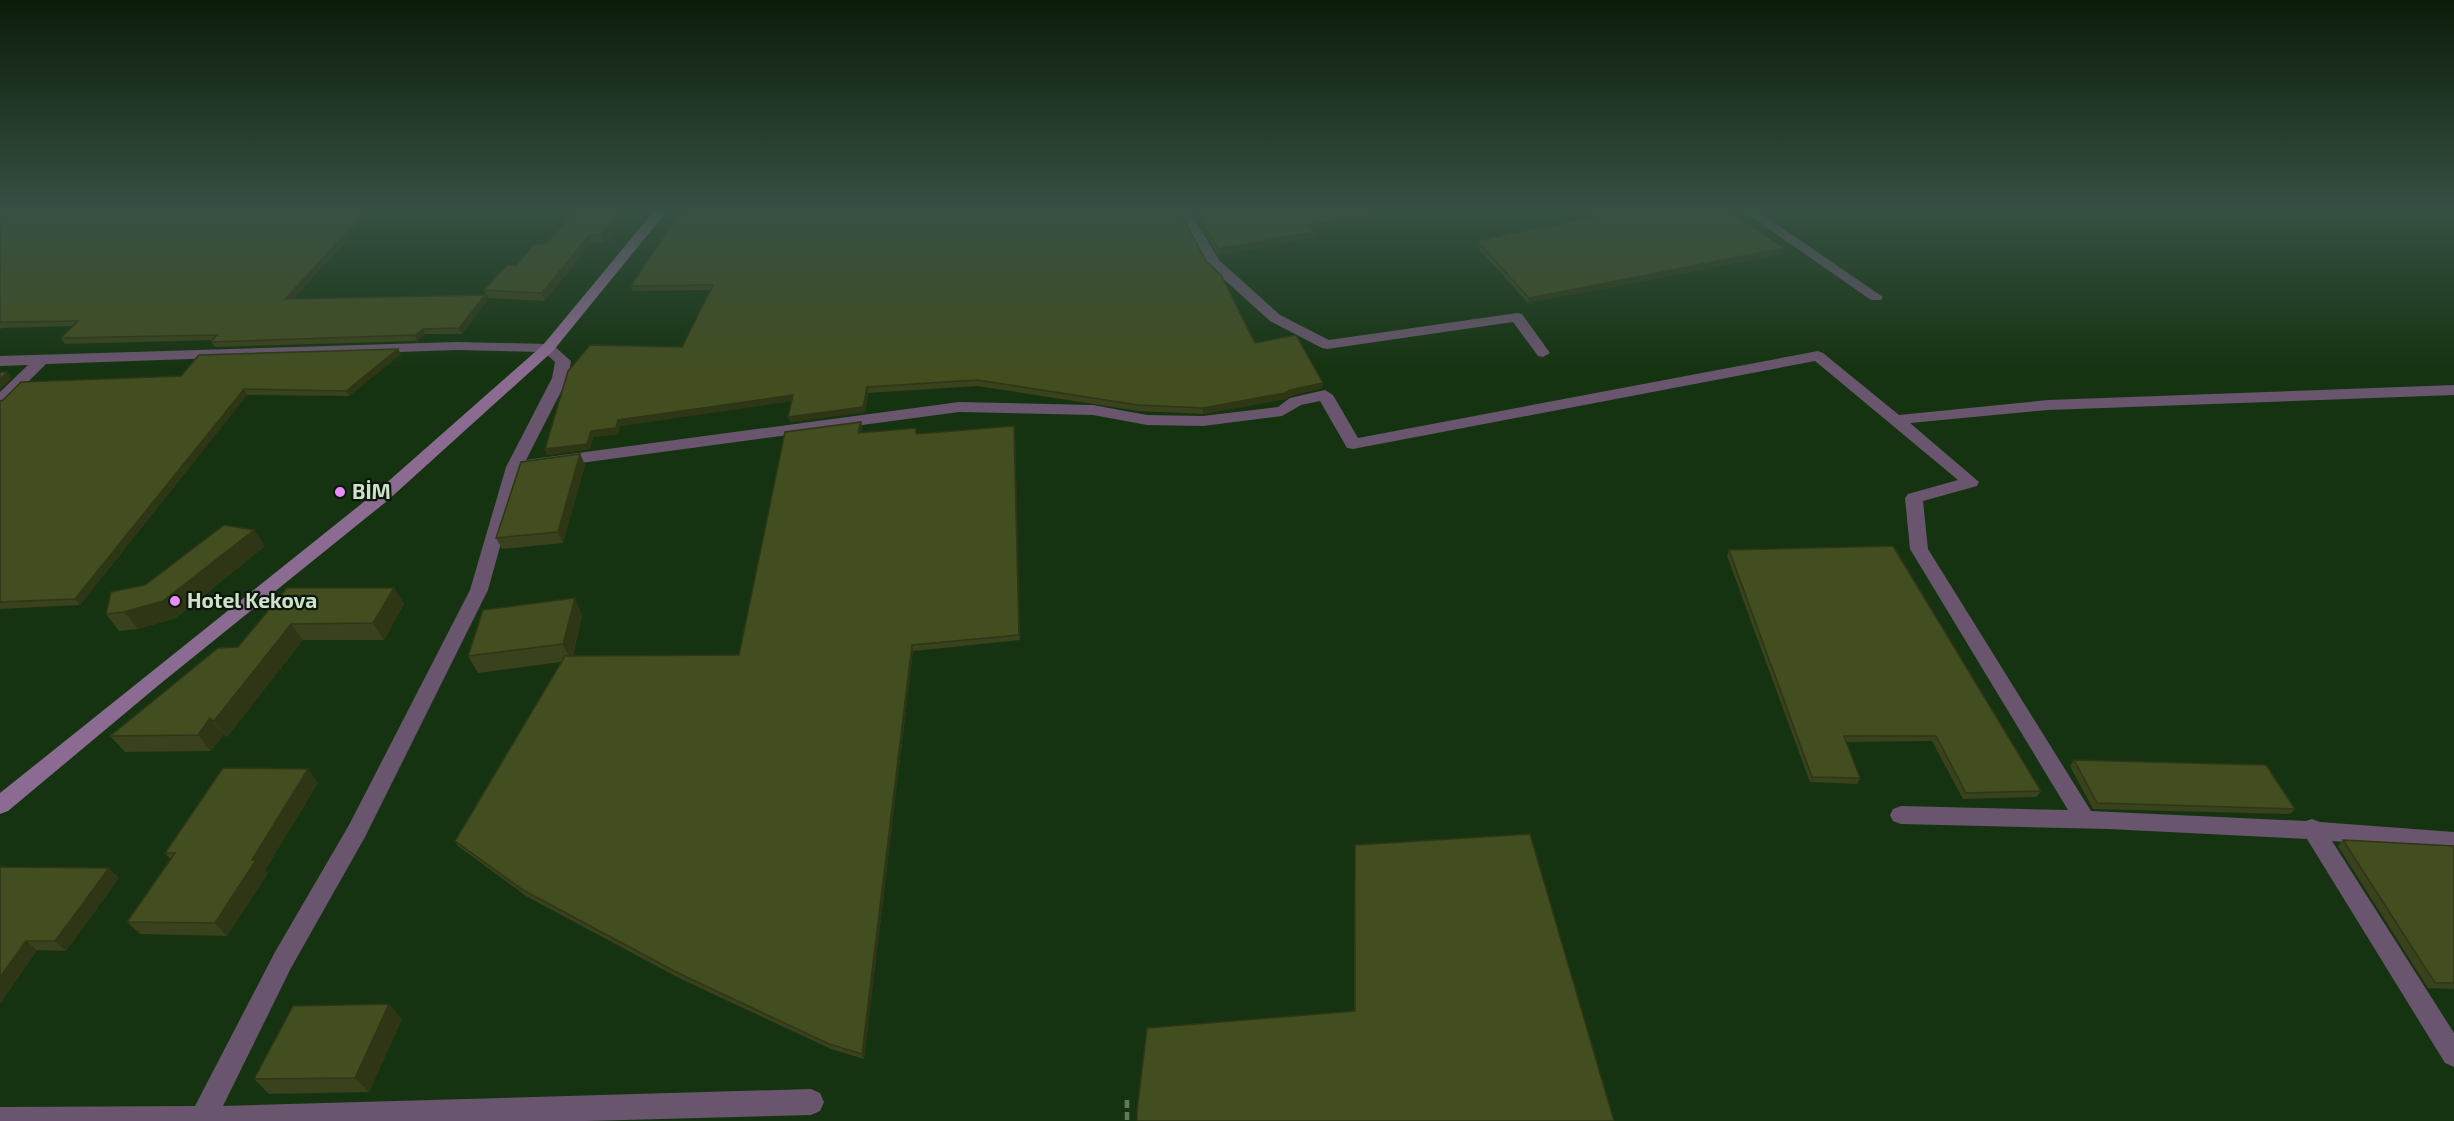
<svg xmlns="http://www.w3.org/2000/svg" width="2454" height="1121" viewBox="0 0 2454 1121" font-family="'Exo 2',sans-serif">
<rect width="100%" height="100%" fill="#163311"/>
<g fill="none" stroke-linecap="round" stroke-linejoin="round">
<path stroke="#60795c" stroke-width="4.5" stroke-dasharray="8 4" stroke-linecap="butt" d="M1127 1100V1121"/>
<path fill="#69556d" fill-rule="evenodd" d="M1178 211H1190L1219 260 1280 315 1329 340 1517 313 1522 314 1550 353 1543 357 1538 356 1513 322 1327 349 1322 348 1270 321 1208 265Z
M1743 211H1757L1883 297 1881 300H1871Z
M457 342 548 344 553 345 571 361 568 378 526 460 959 402 1093 405 1147 415 1203 416 1278 407 1290 398 1325 390 1333 395 1358 438 1818 351 1823 353 1899 415 2048 400 2454 385V395L2048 410 1910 423 1979 482 1977 486 1923 501 1928 549 2091 811 2306 821 2312 819 2320 822 2454 832V850L2332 841 2454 1033V1067L2445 1063 2307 839 2109 829 1901 824 1893 821 1890 815 1893 809 1901 806 2068 810 1910 549 1905 498 1908 494 1958 480 1815 361 1353 449 1347 448 1320 401 1301 405 1282 416 1203 426 1147 425 1093 415 959 412 521 471 488 590 365 837 291 968 223 1106 811 1089 820 1093 824 1102 820 1111 811 1115 587 1121H0V1107L195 1106 275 952 349 825 470 590 506 467 552 378 555 362 544 352 457 350 46 364 6 404 0 406V392L28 365 0 366V356Z"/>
<path fill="#8c6b92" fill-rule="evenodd" d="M654 211H667L553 351 387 501 160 684 8 811 0 814V793L375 493 543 345Z"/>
</g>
<path fill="#39421c" d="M0 211 293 299 485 295 487 301 462 334H425L417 341 215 347 211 342 212 340 65 344 61 338 73 326 2 328 0 329Z
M576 211H630L604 243H591L545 301 488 298 484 290 546 244Z
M1192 211H1390V217L1312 230 1314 232V238L1218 255Z
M1585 211H1729L1746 224 1784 248 1783 254 1528 303 1476 246 1477 241 1592 217Z
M1206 261 1255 343 1323 383 1322 388 1290 396 1285 399 1203 414 1138 411 978 386 868 393 865 412 790 422 791 401 620 426 618 434 593 437 590 449 547 455 545 449 682 347 710 290 633 291 631 286Z
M398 349 401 354 349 396 247 395 80 605 0 609V401L181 376Z
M861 422 862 427 861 433 918 434 1015 432 1020 640 913 651 864 1059 831 1049 679 978 526 896 458 846 455 841 561 662 478 673 468 656 582 615 573 656 739 655Z
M580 454 585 465 563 543 502 549 496 538Z
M265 546 176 618 138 629 119 631 106 614 145 585Z
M1729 550 2041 791 2037 797 1963 799 1932 741 1846 742 1860 778 1857 784 1810 782 1727 556Z
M287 588H394L404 604 384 640H303L227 737 224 734 211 751 125 752 110 736 238 647Z
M2074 760 2295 809 2290 814 2093 809 2070 766Z
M308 769 318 783 265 870 268 873 227 936 140 934 127 922 171 860 165 853Z
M2343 840 2454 846V989L2428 988 2338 846Z
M1355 845 1614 1121 1354 1011Z
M0 867 119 878 66 951 37 950 0 1004Z
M389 1004 402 1019 369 1092 269 1094 254 1079Z"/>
<path fill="#2e3616" d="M367 211H374L288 305 285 299Z
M621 211H630L604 243 601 235Z
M1391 211 1390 217 1307 230 1308 225Z
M1314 232V238L1218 255V249Z
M589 235 591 243 545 301 542 293Z
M1784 248 1783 254 1528 303 1529 298Z
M485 295 487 301 462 334 459 328Z
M423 329 425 334 417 341 415 335Z
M398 349 401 354 349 396 346 391Z
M7 372 12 378 0 390V380Z
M1323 383 1322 388 1290 396 1285 399 1203 414V408Z
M867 387 868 393 865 412 790 422 788 417Z
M244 389 247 395 80 605 75 599Z
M793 395 794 401 620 426 618 434 593 437 590 449 547 455 545 449 618 420Z
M861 422 862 427 860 439 858 433Z
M1014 426 1015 432 1020 640 1019 635Z
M580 454 585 465 563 543 558 532Z
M254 530 265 546 176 618 138 629 124 612Z
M394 588 404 604 384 640 373 623Z
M575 598 582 615 571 661 563 644Z
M291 624 303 640 227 737 214 721Z
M912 645 913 651 864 1059 862 1054Z
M210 718 224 734 211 751 198 735Z
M308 769 318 783 265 870 268 873 227 936 215 923 252 860Z
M109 868 119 878 66 951 55 941Z
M26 941 37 950 0 1004V977Z
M389 1004 402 1019 369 1092 355 1078Z"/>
<path fill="#424d20" stroke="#2e3616" stroke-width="1.5" d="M0 211H367L285 299 485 295 459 328 423 329 415 335 211 342 217 335 61 338 78 321 0 322Z
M576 211H621L601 235H589L542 293 484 290 507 265 516 266 534 244H546Z
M693 211H1179L1206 261 1221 275 1255 343 1296 335 1323 383 1290 390 1285 393 1203 408 1138 405 977 380 867 387 863 407 788 417 793 395 618 420 616 428 591 431 587 444 545 449 568 371 590 345 682 347 713 285 631 286 678 215H690Z
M1195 211H1391L1308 225 1314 232 1218 249Z
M1591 211H1729L1746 224H1749L1784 248 1529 298 1477 241 1597 216Z
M398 349 346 391 244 389 75 599 0 602V401L3 400 21 382 181 376 199 355Z
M0 372H7L0 380Z
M861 422 858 433 916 428V434L1014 426 1019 635 912 645 862 1054 829 1044 676 972 523 890 455 841 565 656 739 655 785 432Z
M580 454 558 532 496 538 521 462Z
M224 525 254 530 163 601 124 612 106 614 111 592 145 585Z
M1893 546 2041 791 1966 793 1936 736H1844L1860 778 1812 777 1729 550Z
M287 588H394L373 623 291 624 214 721 210 718 198 735 110 736 218 648 238 647Z
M575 598 563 644 468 656 483 610Z
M2074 760 2266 765 2295 809 2097 803Z
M223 768 308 769 252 860H256L215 923 127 922 175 853H165Z
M1530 834 1614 1121H1137V1111L1147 1028 1355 1011V845Z
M2343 840 2454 846V983H2435Z
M0 867 109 868 55 941H26L0 977Z
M389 1004 355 1078 254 1079 293 1006Z"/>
<linearGradient id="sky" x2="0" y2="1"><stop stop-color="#0c1c09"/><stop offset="0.57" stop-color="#365043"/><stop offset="1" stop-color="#365043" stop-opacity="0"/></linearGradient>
<rect width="2454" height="368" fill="url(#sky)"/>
<g fill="#ea8dfc" stroke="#0b1809" stroke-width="2">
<circle cx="340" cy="492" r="6"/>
<circle cx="175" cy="601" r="6"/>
</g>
<g text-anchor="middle" stroke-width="4.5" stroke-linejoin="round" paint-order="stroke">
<g font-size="21" font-weight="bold" fill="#cfe1cc" stroke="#0b1809" text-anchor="start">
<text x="352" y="499">BİM</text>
<text x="187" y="608">Hotel Kekova</text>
</g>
</g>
</svg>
